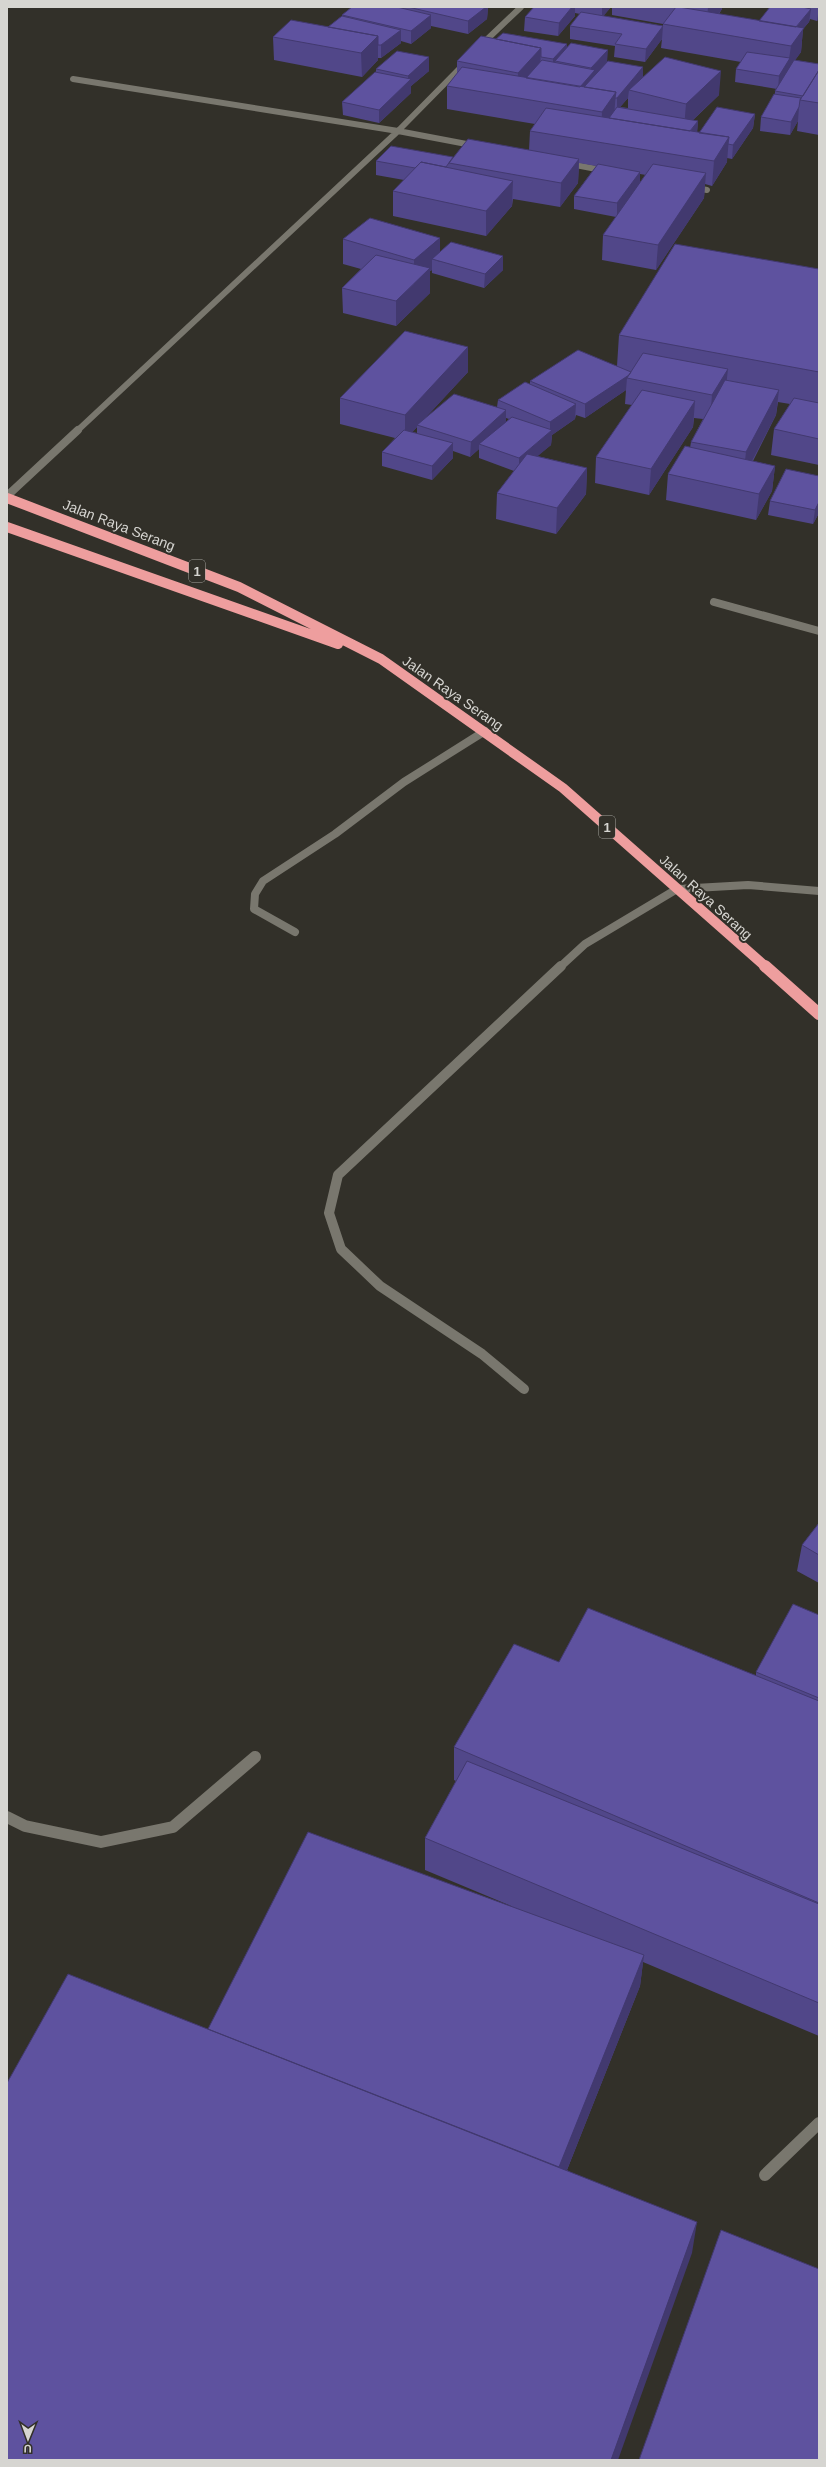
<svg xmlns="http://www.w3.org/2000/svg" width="826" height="2467" viewBox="0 0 826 2467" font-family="Arial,sans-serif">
<rect width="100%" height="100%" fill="#323029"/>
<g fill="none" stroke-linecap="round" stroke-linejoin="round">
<path stroke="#79776e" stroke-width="6" d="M479 47 521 7
M73 79 398 131 477 146
M565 163 607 171
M691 187 707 190
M77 431 398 131 466 62"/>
<path stroke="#79776e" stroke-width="8" d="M7 496 78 430
M714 602 819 631
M295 932 254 909 255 894 263 881 335 834 404 782 485 731
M560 967 585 944 677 889 748 885 819 891"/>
<path stroke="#79776e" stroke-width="10" d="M524 1389 482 1354 380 1286 341 1249 329 1213 338 1175 561 966"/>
<path stroke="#79776e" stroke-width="12" d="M7 1817 25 1826 101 1842 173 1827 255 1757
M765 2175 819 2123"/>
<path stroke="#ee9e9e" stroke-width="10" d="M7 498 239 587 381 659 563 788 766 967
M7 527 338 644"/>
<path stroke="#ee9e9e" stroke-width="12" d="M765 966 819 1014"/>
</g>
<path fill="#514789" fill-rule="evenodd" d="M352 7H488L487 19 468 34 431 26V28L411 44 401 41V43L381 58H378V60L362 77 274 60 273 37 328 27 342 16V15Z
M534 7H611L603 16 663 26V24L612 15V7H722V9L719 14 759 21 770 7H819V18L817 21 810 19 809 22 803 29 801 52 795 60 819 64V135L797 131 798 121 790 135 760 131 761 117 775 94V91L777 89 735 82 736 69 741 62 661 48 662 39 645 62 614 57 615 46 570 39V26L580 14 575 13V16L558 36 524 31 525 17Z
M496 39 567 44V48L607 61 643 77 719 95 693 120 698 121 697 132 699 133 755 114 753 128 732 159 727 158V162L712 186 705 184 704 198 656 270 602 260 603 235 616 217 574 209V196L596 166 579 163 578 183 560 207 513 199 512 206 486 236 393 216V191L404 180 376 175V161L453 157 529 150 530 131 535 124 447 109V86L457 74V61ZM628 98V108L620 107ZM640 174 646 175 640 183Z
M376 69 429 71 411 86V93L379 123 343 115 342 102 376 72Z
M343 239 440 252 503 256V270L484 288 432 273V270L430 271V293L396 326 343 313 342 288 361 269 343 264Z
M819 269V465L771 455 774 429 790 404 778 402 776 415 753 461 775 466 772 491 756 520 666 500 668 474 690 448 691 442 703 419 694 418 693 427 649 495 595 483 596 457 632 405 625 404 626 390 585 418 576 415 575 419 552 435 551 445 537 456 587 468 586 494 556 534 496 519 497 493 514 471 479 458V449L470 457 453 451V458L432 480 382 466V452L395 438 340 424V398L468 347V372L426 417 497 407 498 400 530 385V381L617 366 619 335ZM506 418 509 419 506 422ZM417 427V433L412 432Z
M786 469 819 513 813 524 768 515 770 501Z
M819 1523V1583L797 1571 802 1545Z
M819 1615V2036L643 1962 640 1986 567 2170 692 2253 208 2029 511 1906 425 1870V1838L456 1781 454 1780V1747L559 1662 756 1675V1672Z"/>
<path fill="#42396f" d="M486 7H488L487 19 468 34V21Z
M572 7H575V16L558 36 559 23Z
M602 7H611L602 18Z
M708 7H722V9L706 31Z
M819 7V18L817 21 819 8Z
M811 9 809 22 803 29 801 52 789 69 778 89 779 76 789 59 791 46V34Z
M431 15V28L411 44V31Z
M663 26 662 39 645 62 646 49Z
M401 30V43L381 58V45Z
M378 36V60L362 77 361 53Z
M567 44V58L555 61V70L553 72V59Z
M541 48 540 72 517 97 518 73Z
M608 50 607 63 594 83 575 93 591 74V68Z
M429 57V71L411 86V93L379 123V110L408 82V76Z
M643 67V80L629 90 628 98 617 111V98Z
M721 71 719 95 684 128 686 104Z
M616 92 614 116 601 136 602 112Z
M799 107 798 121 790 135 791 122Z
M755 114 753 128 732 159 733 145Z
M698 121 697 134 687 136Z
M729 137 727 162 712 186 714 161Z
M579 159 578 183 560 207 561 183Z
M640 172V186L617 217V203Z
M706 173 704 198 656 270 658 245Z
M513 181 512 206 486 236V211Z
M440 238V262L432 259V270L430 271V293L396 326V301L414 284V260Z
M503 256V270L484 288 485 274Z
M468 347V372L418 426 417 425V427L405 441V415Z
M728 369 725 395 710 421 712 395Z
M633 372 627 378 626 390 585 418V404Z
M779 390 776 415 743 478 746 452Z
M695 401 693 427 649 495 651 469Z
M576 404 575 419 552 435 551 445 519 472V458L550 432V422Z
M506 410V425L479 444V449L470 457 471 442Z
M453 443V458L432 480V466Z
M775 466 772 491 756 520 759 494Z
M587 468 586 494 556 534 557 508Z
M819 502V513L813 524 815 510Z
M644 1955 640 1986 555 2200 557 2171Z
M697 2222 692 2253 618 2460H611Z"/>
<path fill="#5e529f" stroke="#42396f" d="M352 7H397L431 15 411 31 342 15Z
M408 7H486L468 21Z
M534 7H572L559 23 525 17Z
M676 7H679L804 28 791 46 663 24Z
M770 7H802L811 9 796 27 759 21Z
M581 12 663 26 646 49 615 44 622 34 570 26Z
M342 16 401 30 381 45H378V36L328 27Z
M291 20 378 36 361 53 273 37Z
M503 33 567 44 553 59 541 57V48L496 39Z
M481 36 541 48 518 73 457 61Z
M571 43 608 50 591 68 555 61Z
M397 51 429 57 408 76 376 69Z
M747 52 790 58 779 76 736 69Z
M665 57 721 71 686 104 629 90Z
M542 60 595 70 580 87 526 78Z
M794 60 819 64V70L803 96 775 91Z
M608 61 643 67 617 98H615L616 92 584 87Z
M462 67 616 92 602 112 447 86Z
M819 70V103L800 100Z
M375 72 411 79 379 110 342 102Z
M774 94 801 98 800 100 799 107 791 122 761 117Z
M617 107 698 121 690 131 609 118Z
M717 107 755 114 733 145 728 144 729 137 699 133Z
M546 108 729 137 714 161 530 131Z
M468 139 579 159 561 183 449 163Z
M391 146 453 157 446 167 421 162 415 168 376 161Z
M421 162 513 181 486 211 393 191Z
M598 164 640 172 617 203 574 196Z
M653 164 706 173 658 245 603 235Z
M370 218 440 238 414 260 343 239Z
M451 242 503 256 485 274 432 259Z
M675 244 819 269V372L619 335Z
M376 255 430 268 396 301 342 288Z
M405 331 468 347 405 415 340 398Z
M578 350 631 372 629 375 585 404 530 381Z
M643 353 728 369 712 395 627 378Z
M725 380 779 390 746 452 691 442Z
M525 382 576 404 550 422 498 400Z
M642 390 695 401 651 469 596 457Z
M454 394 506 410 471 442 417 425Z
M794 398 819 403V439L774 429Z
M512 417 552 430 519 458 479 444Z
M404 430 453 443 432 466 382 452Z
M685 446 775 466 759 494 668 474Z
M527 454 587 468 557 508 497 493Z
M786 469 819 476V502L815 510 770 501Z
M819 1523V1555L802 1545Z
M793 1604 819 1615V1698L756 1672Z
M588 1608 819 1701V1903L454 1747 514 1644 559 1662Z
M467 1761 819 1904V2003L425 1838Z
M308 1832 644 1955 559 2167 208 2029Z
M68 1974 697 2222 611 2460H7V2083Z
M721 2230 819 2269V2460H639Z"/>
<g text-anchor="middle" stroke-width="4" stroke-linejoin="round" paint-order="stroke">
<g fill="#323029" stroke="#a5a49f" stroke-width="1">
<rect x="189" y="560" width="16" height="22" rx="3"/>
<rect x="599" y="816" width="16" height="22" rx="3"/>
</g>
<g font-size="13" font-weight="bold" fill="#d6d5d1">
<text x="197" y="576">1</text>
<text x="607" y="832">1</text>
</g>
<g font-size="14" fill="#d6d5d1" stroke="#323029">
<text transform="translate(119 525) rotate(21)" y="5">Jalan Raya Serang</text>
<text transform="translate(453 693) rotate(35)" y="5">Jalan Raya Serang</text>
<text transform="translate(706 897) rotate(42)" y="5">Jalan Raya Serang</text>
</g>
</g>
<rect width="826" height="2467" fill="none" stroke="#d6d5d1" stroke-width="16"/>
<g transform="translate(28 2439) rotate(181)" stroke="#323029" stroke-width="3" paint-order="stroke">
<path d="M0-3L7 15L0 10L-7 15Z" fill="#d6d5d1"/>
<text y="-6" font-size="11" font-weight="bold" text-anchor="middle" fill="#d6d5d1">U</text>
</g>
</svg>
